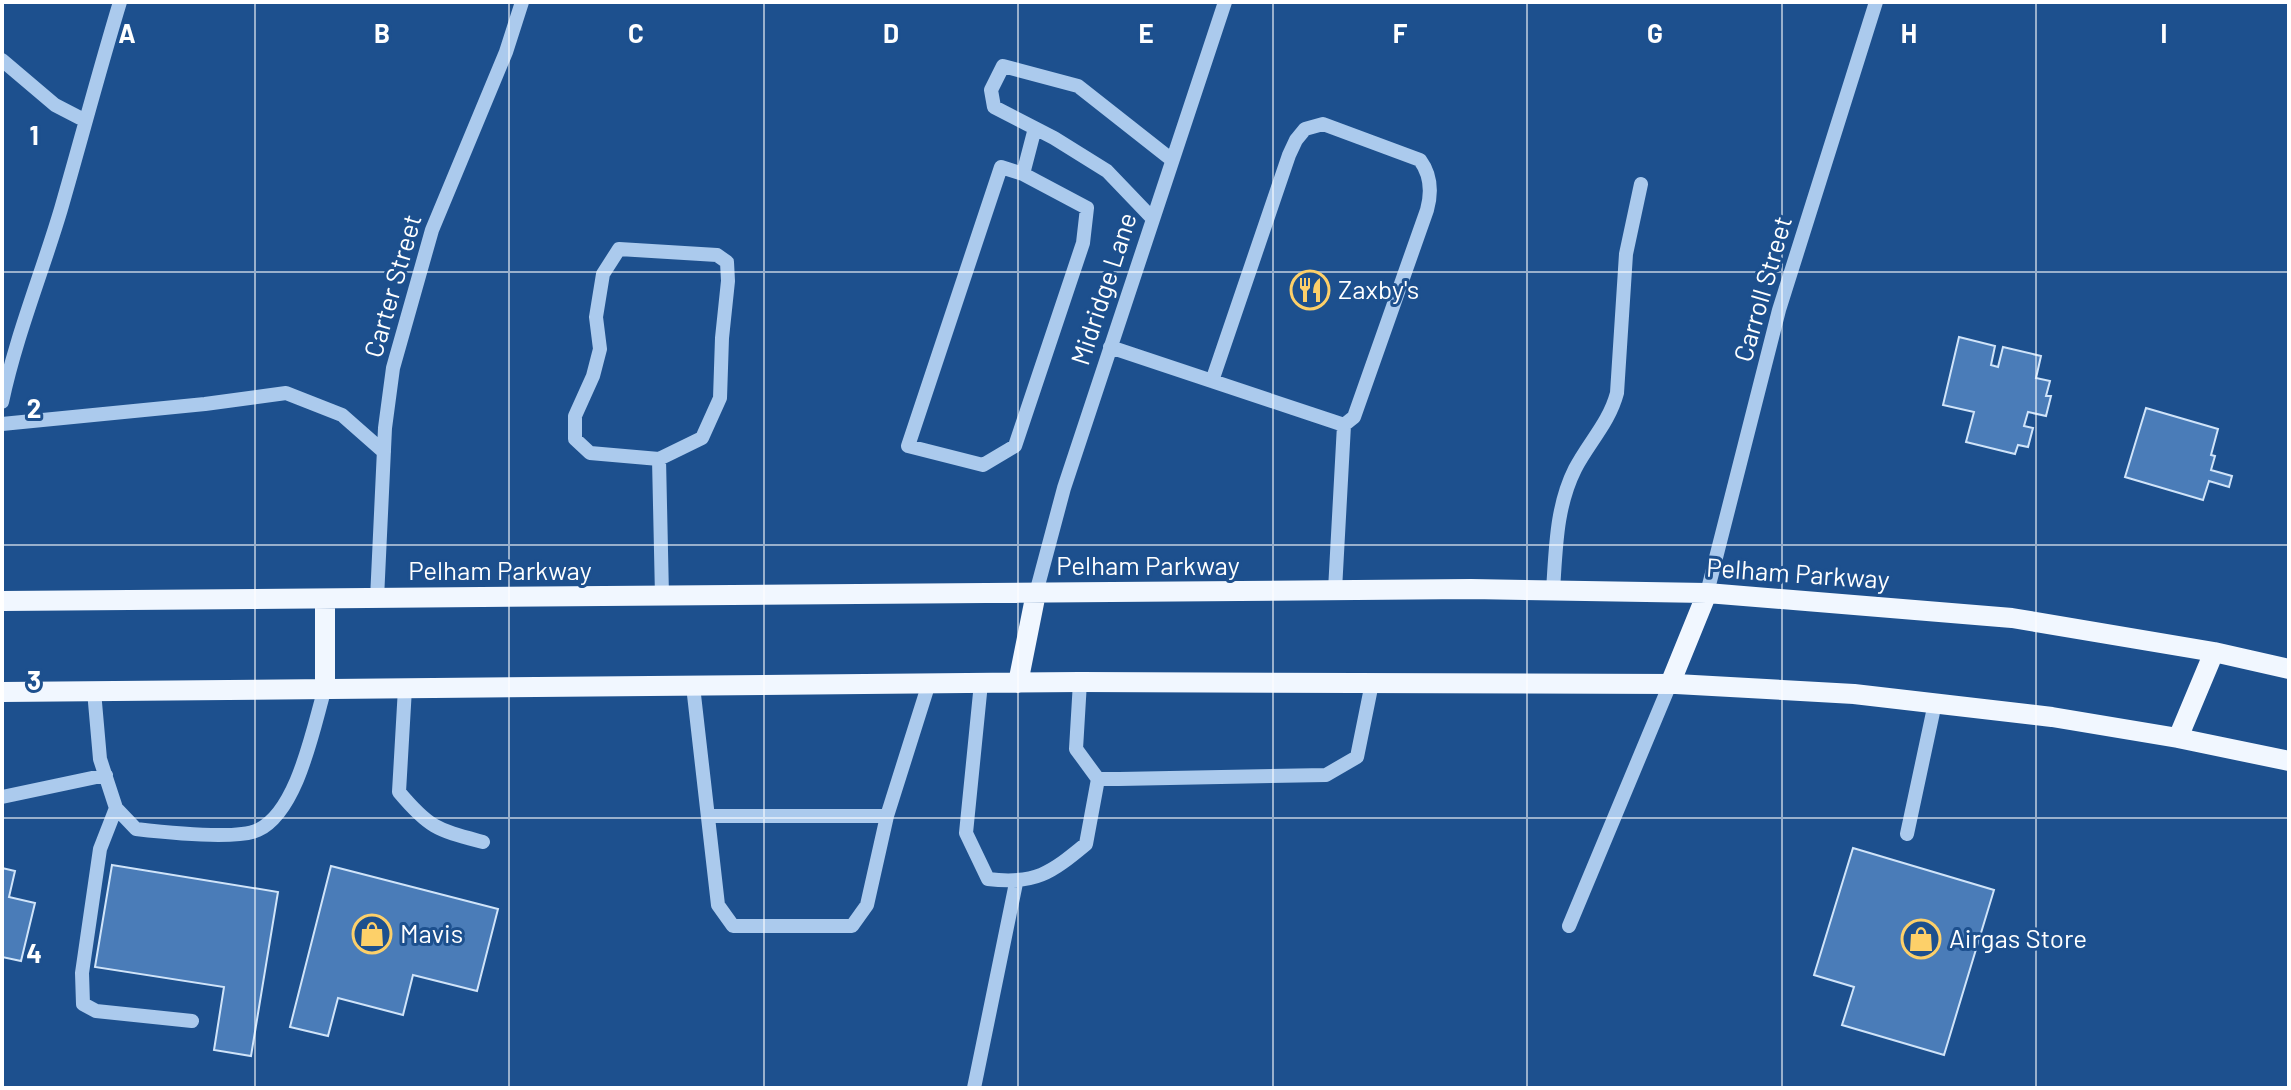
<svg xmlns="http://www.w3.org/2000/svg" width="2291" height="1090" viewBox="0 0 2291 1090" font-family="Barlow,sans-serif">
<rect width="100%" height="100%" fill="#1d508e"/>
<path fill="#4a7cb8" stroke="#d0e4f9" stroke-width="2" d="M1959 337 1995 346 1991 365 1998 367 2003 347 2041 356 2036 378 2050 381 2046 396H2051L2046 416 2028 412 2024 426 2033 428 2028 447 2018 445 2015 454 1966 442 1974 412 1943 405Z
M2146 408 2218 429 2211 455 2215 456 2211 470 2232 476 2229 487 2209 481 2203 500 2125 477Z
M1853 848 1994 890 1944 1055 1842 1025 1854 987 1814 975Z
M112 865 278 892 251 1056 214 1050 224 987 95 967Z
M331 866 498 909 477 991 413 975 403 1015 338 998 328 1036 290 1027Z
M2 868 15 871 9 897 35 903 21 961 2 957Z"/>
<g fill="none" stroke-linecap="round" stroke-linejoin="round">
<path stroke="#abcaed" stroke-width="14" d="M2 60 55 105 84 120
M1023 174 1001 167 908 446 983 465 1015 446 1083 243 1087 208 1023 174 1035 128
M1153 219 1107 171 1054 138 994 107 991 90 1003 66 1078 86 1172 160
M1110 347 1344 425
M1212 381 1289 155 1296 140 1305 129 1323 124 1420 160C1431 175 1432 192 1427 210L1354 417 1344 425 1335 590
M2 402C16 336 42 273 61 209 81 140 99 71 120 2
M2 424 205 404 286 393 342 415 384 452
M659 459 590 453 575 439V416L593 376 600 349 596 317 603 274 619 249 717 255 727 262 728 281 722 338 720 398 702 438 659 459 662 596
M1553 590C1556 548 1556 507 1575 469 1589 442 1609 423 1617 393L1626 254 1641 184
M1036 593 1064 488 1225 2
M1707 593 1779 310 1876 2
M377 599 385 428 393 368 432 230 506 52 522 2
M1080 682 1076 749 1098 779H1119L1326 775 1357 757 1372 683
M981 683 966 833 988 879C1035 885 1051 873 1086 844L1098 779
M693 686 718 905 733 926H852L867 905 887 816 929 683
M405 688 399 792C430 829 438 830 483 842
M94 691 100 759 116 808 136 829C162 832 236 840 258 830 298 811 313 728 325 688
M2 797 106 775
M116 808 100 849 82 973 83 1004 96 1011 192 1021
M709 816H887
M1907 834 1935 703
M1569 926 1670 684
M974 1088 1016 883"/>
<path stroke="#f1f7ff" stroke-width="20" d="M2 601 1471 589 1707 593 2012 618 2214 652 2289 669
M1018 683 1036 593
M1670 684 1707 593
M325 688V599
M2 692 1080 682 1676 684 1854 694 2052 717 2178 738 2289 761
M2178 738 2214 652"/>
</g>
<path fill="none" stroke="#fff" stroke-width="2" stroke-opacity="0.55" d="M255 2V1088M509 2V1088M764 2V1088M1018 2V1088M1273 2V1088M1527 2V1088M1782 2V1088M2036 2V1088M2 272H2289M2 545H2289M2 818H2289"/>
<defs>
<g id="restaurant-ring" transform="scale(2)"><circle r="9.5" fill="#1d508e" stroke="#fdd069" stroke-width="1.5"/><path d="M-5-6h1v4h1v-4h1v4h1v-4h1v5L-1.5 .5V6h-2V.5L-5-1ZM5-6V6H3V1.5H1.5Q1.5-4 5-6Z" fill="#fdd069"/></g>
<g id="shop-ring" transform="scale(2)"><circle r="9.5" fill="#1d508e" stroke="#fdd069" stroke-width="1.5"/><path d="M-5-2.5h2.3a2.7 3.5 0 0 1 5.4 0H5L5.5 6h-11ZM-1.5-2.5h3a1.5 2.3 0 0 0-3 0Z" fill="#fdd069"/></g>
</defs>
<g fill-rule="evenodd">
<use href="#restaurant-ring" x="1310" y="290"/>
<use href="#shop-ring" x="372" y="934"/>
<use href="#shop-ring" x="1921" y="939"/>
</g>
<g text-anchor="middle" stroke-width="6" stroke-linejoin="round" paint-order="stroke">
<g font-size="26" fill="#fff" stroke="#1d508e">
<text transform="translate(393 286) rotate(-74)" y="9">Carter Street</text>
<text transform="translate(1104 289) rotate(-72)" y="9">Midridge Lane</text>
<text transform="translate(1763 289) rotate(-74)" y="9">Carroll Street</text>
<text x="1148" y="575">Pelham Parkway</text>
<text x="500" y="580">Pelham Parkway</text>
<text transform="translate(1798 574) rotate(4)" y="9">Pelham Parkway</text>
</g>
<g font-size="26" fill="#fff" stroke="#1d508e" text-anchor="start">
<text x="1338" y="299">Zaxby's</text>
<text x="400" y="943">Mavis</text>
<text x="1949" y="948">Airgas Store</text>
</g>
</g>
<g font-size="26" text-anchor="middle" font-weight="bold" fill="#fff" stroke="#1d508e" stroke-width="6" stroke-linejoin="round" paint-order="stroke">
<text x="127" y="43">A</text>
<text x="382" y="43">B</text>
<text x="636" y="43">C</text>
<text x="891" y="43">D</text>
<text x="1146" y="43">E</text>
<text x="1400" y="43">F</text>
<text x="1655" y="43">G</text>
<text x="1909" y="43">H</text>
<text x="2164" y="43">I</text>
<text x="34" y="145">1</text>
<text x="34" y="418">2</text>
<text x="34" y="690">3</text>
<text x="34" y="963">4</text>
</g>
<rect width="2291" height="1090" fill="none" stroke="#ffffff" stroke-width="8"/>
</svg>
